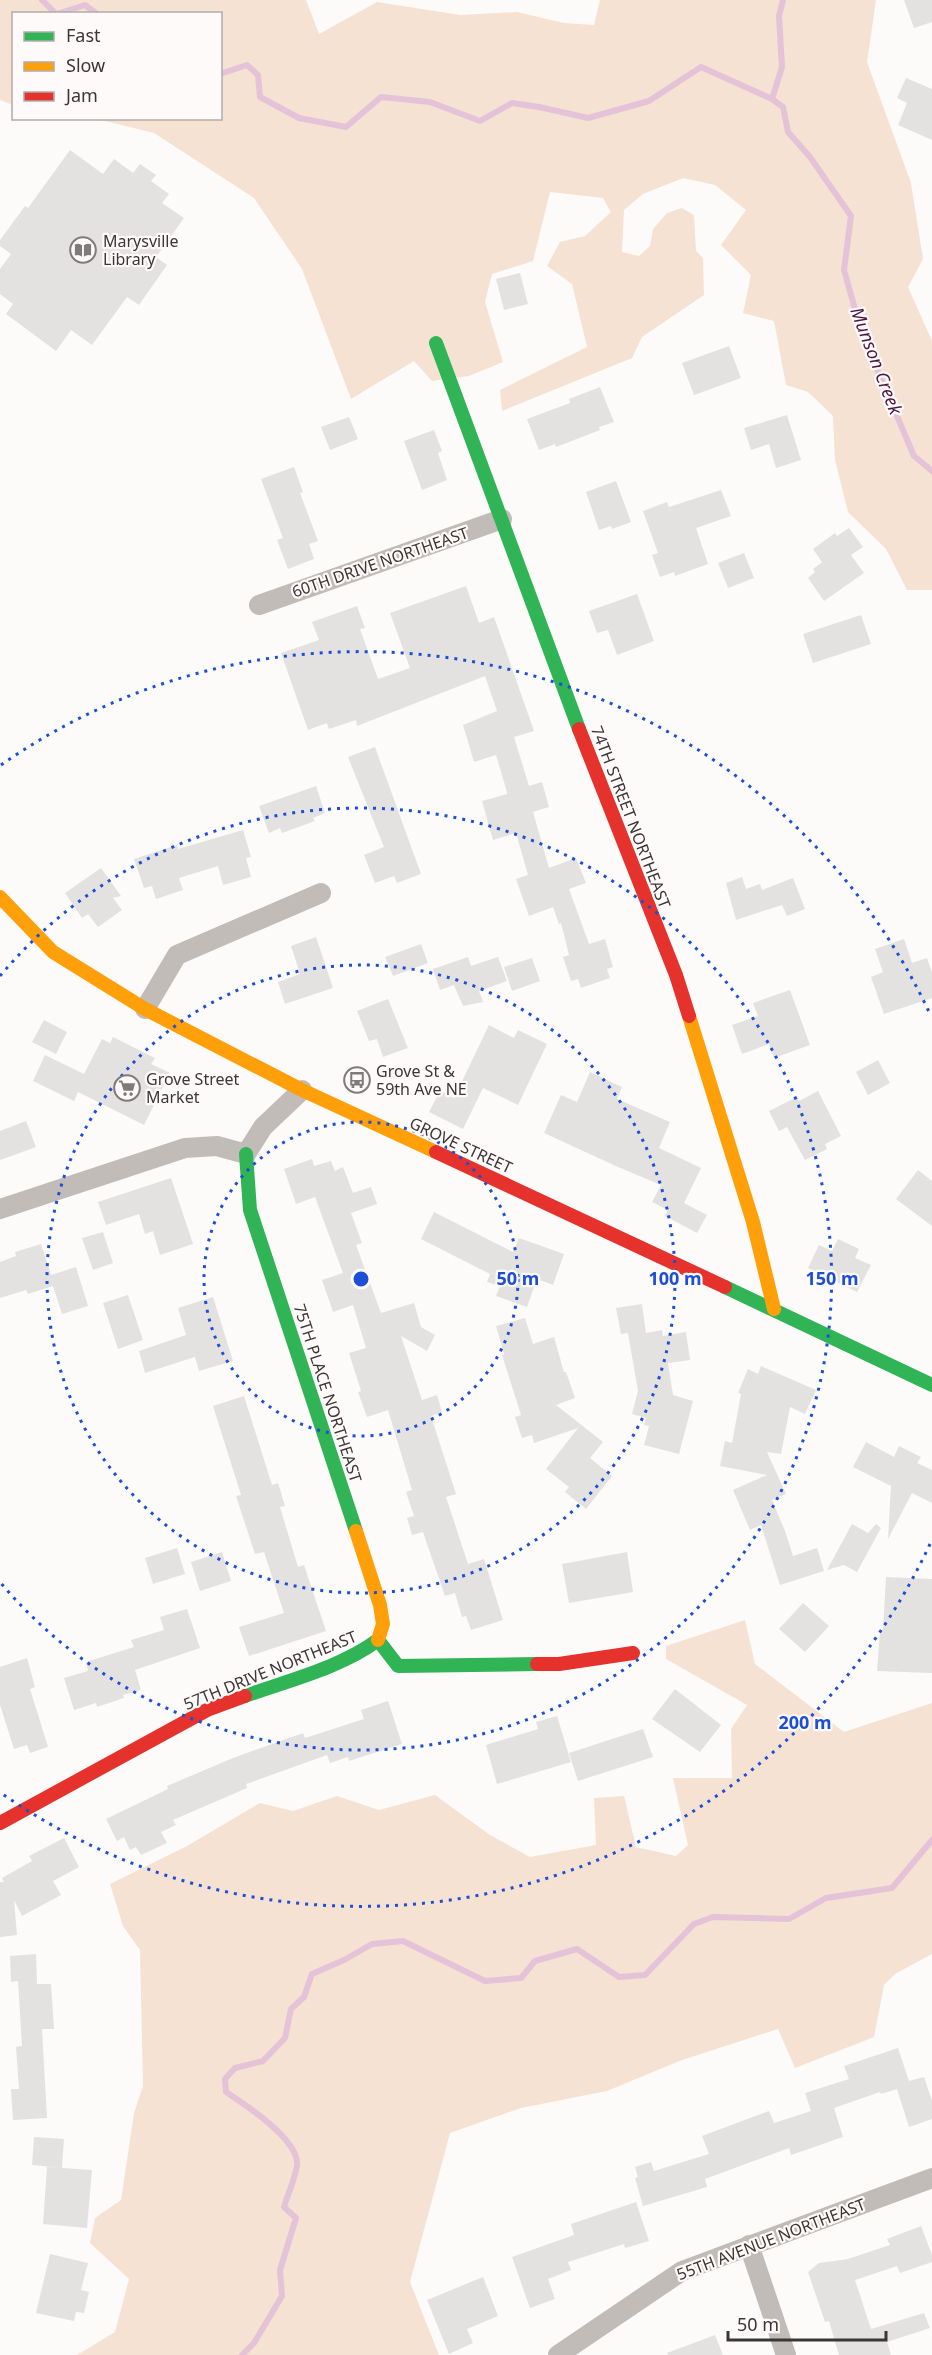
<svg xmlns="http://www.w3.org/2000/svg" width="932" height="2355" viewBox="0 0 932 2355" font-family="'Noto Sans',sans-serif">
<rect width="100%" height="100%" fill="#fcfbfa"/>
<path fill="#f6e2d2" d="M0 0H306L319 34 377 2 460 15 517 12 564 23 594 25 600 0H876L867 62 911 183 923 259 908 287 932 341V590H907L886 549 848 512 835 460 833 416 808 392 786 385 774 321 743 313 751 275 721 245 746 210 715 185 683 178 643 194 624 210 622 252 639 256 650 246 653 229 667 213 682 208 694 215 696 251 703 258 704 295 642 337 632 358 502 411 500 390 587 347 572 284 547 266 560 242 585 236 611 212 603 198 550 192 533 261 492 274 485 302 503 362 469 376 432 381 414 361 351 399 302 269 254 198 154 133 97 119 220 118V14H14L13 105 0 100Z
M745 1620 755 1664 844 1732 932 1703V1954L895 1974 884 1985 874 2037 795 2068 778 2029 682 2060 607 2091 521 2108 450 2133 410 2282 439 2355H77L115 2332 129 2279 90 2243 95 2218 121 2200 134 2113 143 2086 140 1950 123 1926 110 1884 187 1846 260 1803 293 1811 337 1796 379 1810 435 1795 490 1835 530 1857 596 1845 594 1798 624 1796 636 1847 676 1856 688 1845 673 1778H732L731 1729 747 1705 666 1659V1646Z"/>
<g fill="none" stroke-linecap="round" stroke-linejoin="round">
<path stroke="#e4c2d8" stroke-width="6" d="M42 0 56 14
M57 14 85 5 97 14
M220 74 247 65 258 75 260 97 299 118 346 127 381 97 430 102 480 121 512 103 539 107 588 118 649 101 701 67 772 99 783 107 788 132 810 157 851 216 844 270 862 334 914 456 932 471
M772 99 782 67 779 16 783 0
M242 2355 254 2343 282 2296 280 2270 296 2218 284 2207C287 2196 298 2172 297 2162 295 2137 246 2105 226 2092L225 2079 235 2068 263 2061 285 2038 291 2009 304 1997 312 1974 344 1960 372 1944 403 1941 485 1981 521 1978 535 1961 577 1949 619 1977 645 1975 694 1924 713 1917 789 1919 826 1898 892 1888 932 1840"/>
</g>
<path fill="#e4e1e1" d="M904 0H932V22L914 28Z
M906 78 932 89V140L898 125 907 103 897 98Z
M70 150 103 174 114 159 133 173 140 164 156 175 151 181 169 194 162 203 184 218 156 257 167 265 139 305 127 297 92 345 71 330 56 351 6 314 13 304 0 294V269L11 254 0 246V240L25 206 28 208Z
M520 273 528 304 504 310 496 279Z
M729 346 741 378 694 395 682 363Z
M600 387 614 422 599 427 600 430 556 447 555 444 539 450 527 419 570 403 569 399Z
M787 415 801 460 776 468 769 444 751 450 744 428Z
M349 417 358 439 330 450 321 427Z
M434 430 442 451 438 453 447 480 422 490 404 441Z
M294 467 303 492 300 493 318 541 309 544 314 559 288 569 277 540 283 538 261 479Z
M616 481 631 522 612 529 611 526 599 530 586 492Z
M721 490 731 516 696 528 708 564 675 576 674 572 660 577 652 555 658 553 643 511 667 502 669 507Z
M849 528 863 547 851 555 864 573 824 601 808 578 815 572 813 569 822 562 813 549 835 533 837 536Z
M744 553 754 578 728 588 718 563Z
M466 586 479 623 494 617 534 731 514 737 529 786 542 782 549 807 533 812 549 868 576 858 586 883 569 889 589 944 605 939 613 967 607 969 610 978 581 988 578 979 571 981 563 957 569 955 561 923 559 924 553 907 529 916 516 879 528 875 516 833 493 840 482 801 507 794V792L496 755 474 762 463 725 497 711 485 676 357 726 356 720 329 729 327 723 308 730 281 653 319 640 312 622 357 606 365 628 360 629 378 679 410 668 390 613Z
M637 594 654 641 617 655 608 630 597 633 589 611Z
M861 615 871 644 813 663 803 634Z
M375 747 421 874 397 883 394 876 375 883 364 855 384 847 348 757Z
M316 786 325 813 313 818 315 821 282 833 280 828 269 833 259 806Z
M243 830 251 857 246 858 251 877 223 885 218 866 179 878 183 890 156 899 152 886 144 888 134 859 177 845 178 849Z
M101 868 121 896 113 898 122 910 98 927 88 914 82 918 65 893Z
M742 877 746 889 760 884 762 890 793 878 805 909 787 916 782 905 736 920 726 883Z
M316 937 333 988 285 1004 278 982 300 974 291 946Z
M904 939 912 963 927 958 932 973V998L884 1014 871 977 883 972 875 949Z
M421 944 428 963 393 976 385 957Z
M468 957 471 966 498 957 507 981 479 991 483 1002 463 1006 454 985 440 990 433 969Z
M532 958 540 981 512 991 504 967Z
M790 990 810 1045 774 1058 769 1044 742 1054 732 1025 758 1016 753 1003Z
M388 999 408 1048 383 1057 377 1039 369 1041 357 1011Z
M44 1020 67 1032 56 1054 32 1042Z
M489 1025 514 1038 518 1030 547 1044 518 1105 483 1088 463 1129 429 1112 440 1091 454 1098Z
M113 1037 155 1058 151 1064 170 1073 144 1125 78 1092 74 1101 33 1081 45 1055 84 1074 102 1039 110 1043Z
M878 1060 890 1083 868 1095 856 1072Z
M590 1072 622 1087 617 1099 670 1122 659 1148 701 1168 684 1203 707 1215 697 1233 665 1216 668 1210 652 1202 661 1185 618 1167 544 1133 561 1095 577 1102Z
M818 1091 841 1136 825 1144 827 1149 805 1160 787 1127 779 1131 769 1111 797 1097 799 1101Z
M26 1121 36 1147 0 1160V1131Z
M312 1159 314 1166 331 1161 335 1171 343 1167 353 1193 371 1187 377 1204 351 1213 362 1243 356 1245 381 1313 414 1303 421 1327 435 1335 427 1351 401 1336 422 1400 437 1395 442 1412 431 1416 456 1494 446 1497 468 1564 484 1559 503 1620 471 1630 466 1616 462 1617 455 1593 445 1596 423 1532 412 1535 407 1518 414 1516 406 1492 412 1490 388 1410 367 1417 358 1392 361 1391 349 1353 366 1348 353 1305 333 1312 322 1280 343 1273 315 1197 296 1204 284 1169Z
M918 1170 932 1181V1226L896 1199Z
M171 1178 193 1244 160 1255 153 1231 145 1234 139 1214 106 1225 98 1202Z
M434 1212 513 1252 519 1238 564 1254 553 1285 537 1279 527 1307 496 1296 500 1286 487 1282 490 1274 421 1239Z
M103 1232 113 1263 93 1270 82 1238Z
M838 1239 859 1249 855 1258 871 1265 857 1292 808 1268 819 1245 832 1251Z
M41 1244 51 1275 76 1267 88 1306 62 1314 53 1286 28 1294 26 1290 0 1298V1262L16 1256 15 1252Z
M128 1295 143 1340 118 1349 103 1303Z
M213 1297 233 1361 199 1371 195 1357 145 1373 139 1351 186 1335 178 1308Z
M642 1304 646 1333 662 1330 663 1336 686 1332 690 1360 668 1363 673 1395 693 1401 679 1454 644 1445 649 1426 644 1425 646 1418 632 1414 638 1391 628 1333 621 1334 616 1308Z
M525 1318 533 1344 554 1337 564 1372H566L575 1398 556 1405 603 1442 590 1458 612 1476 586 1509 565 1492 569 1487 546 1469 578 1428 534 1443 532 1435 522 1438 515 1417 521 1415 502 1355 504 1354 496 1326Z
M761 1366 816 1390 805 1414 790 1407 781 1454 767 1452 786 1494 772 1500 785 1531 793 1556 817 1548 824 1571 780 1585 761 1525 750 1530 733 1490 767 1475 720 1466 725 1441 732 1443 741 1394 738 1393 748 1369 758 1374Z
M244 1396 272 1485 278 1483 285 1506 280 1507 298 1567 304 1565 326 1631 249 1656 239 1627 284 1613 264 1552 255 1554 236 1496 241 1495 213 1406Z
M866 1442 894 1457 899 1446 921 1457 917 1463 932 1470V1503L912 1493 888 1539 891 1486 853 1467Z
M852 1524 868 1533 876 1524 881 1528 857 1572 844 1565 827 1570Z
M177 1548 185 1574 153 1584 145 1558Z
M222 1552 231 1581 200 1591 191 1562Z
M627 1552 633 1592 569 1603 562 1564Z
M886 1577 932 1579V1673L877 1671 880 1631H883Z
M803 1603 829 1626 805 1652 779 1629Z
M187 1609 200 1648 135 1670 141 1690 123 1695 124 1698 97 1707 96 1703 74 1710 64 1678 88 1671 86 1662 134 1647 131 1640 164 1630 160 1617Z
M27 1658 35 1687 30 1689 48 1747 30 1753 27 1745 14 1749 0 1705V1667Z
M675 1689 721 1725 700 1752 652 1719Z
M388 1701 402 1744 349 1761 348 1757 330 1763 327 1755 246 1784 247 1788 173 1820 176 1825 161 1832 167 1843 141 1855 136 1847 130 1850 124 1837 117 1841 106 1819 168 1789 167 1786 233 1758 303 1733 305 1738 364 1719 361 1710Z
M557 1716 571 1762 497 1784 486 1745 538 1729 536 1722Z
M643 1729 653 1757 578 1781 569 1753Z
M64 1838 79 1867 53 1881 61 1895 22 1916 14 1900 17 1935 0 1937V1882H4L2 1878 32 1861 29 1856Z
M36 1954 37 1984H51L54 2029H42L47 2118 13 2120 11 2089H19L16 2047 22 2046 18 1981 11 1982 10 1956Z
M898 2048 909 2081 924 2077 932 2101V2119L909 2127 897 2089 881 2094 880 2092 834 2108 843 2137 791 2155 789 2148 705 2179 707 2187 643 2206 635 2178 638 2177 635 2167 651 2162 654 2171 709 2154 702 2136 769 2111 774 2123 811 2111 805 2093 849 2079 844 2066Z
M34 2137 64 2139 62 2168 32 2165Z
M47 2167 92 2170 87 2228 43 2224Z
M636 2202 649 2241 625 2248 624 2244 568 2262 571 2270 548 2279 555 2299 530 2308 512 2257 574 2235 571 2224Z
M921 2226 932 2255V2262L900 2273 897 2266 855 2280 871 2329 924 2313 930 2328 887 2342 891 2355H839L829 2321 825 2322 808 2272 819 2263 848 2259 890 2245 887 2239Z
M50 2254 88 2263 81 2290 89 2292 84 2313 76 2312 74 2321 36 2313Z
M483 2277 498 2316 467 2329 473 2343 449 2354 427 2300Z
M715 2335 723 2355H668L667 2353Z"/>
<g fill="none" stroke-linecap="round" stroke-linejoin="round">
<path stroke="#c2bcb9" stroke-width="20" d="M259 605 502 519
M145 1009 177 955 321 893
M0 1209 185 1148 217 1146 246 1154 263 1127 302 1090
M749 2245 786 2355
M558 2355 682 2271 932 2178"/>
<path stroke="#30b455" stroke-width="14" d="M436 343 579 729
M246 1154 250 1210 356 1531
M725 1287 932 1385
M245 1696C289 1680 340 1668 378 1640L398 1666 537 1664"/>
<path stroke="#ff9f0a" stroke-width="14" d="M0 897 53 952 145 1009 302 1090 436 1152
M689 1016 753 1222 774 1309
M356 1531 380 1605 383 1624 378 1640"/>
<path stroke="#e5322d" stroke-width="14" d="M579 729 676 975 689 1016
M436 1152 725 1287
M537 1664H559L633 1653
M0 1823 207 1710 245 1696"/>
</g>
<g fill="none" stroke="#1d4ed8" stroke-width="3" stroke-dasharray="3 6">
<circle cx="361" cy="1279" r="157"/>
<circle cx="361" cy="1279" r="314"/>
<path d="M0 976A471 471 0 1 1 0 1582"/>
<path d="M930 1544A628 628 0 0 1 1 1793M1 765A628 628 0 0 1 930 1014"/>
</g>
<defs>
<g id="library-ring" transform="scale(1.35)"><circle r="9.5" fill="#fdfaf9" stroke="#7f7b7a" stroke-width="1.5"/><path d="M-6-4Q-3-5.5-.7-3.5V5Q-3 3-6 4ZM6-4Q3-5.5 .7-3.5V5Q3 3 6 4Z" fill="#7f7b7a"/></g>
<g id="bus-ring" transform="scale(1.35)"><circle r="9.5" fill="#fdfaf9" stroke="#7f7b7a" stroke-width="1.5"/><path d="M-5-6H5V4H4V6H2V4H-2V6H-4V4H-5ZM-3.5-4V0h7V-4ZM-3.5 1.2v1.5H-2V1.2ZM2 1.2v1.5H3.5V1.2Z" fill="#7f7b7a"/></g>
<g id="supermarket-ring" transform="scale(1.35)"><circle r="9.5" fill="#fdfaf9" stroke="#7f7b7a" stroke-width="1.5"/><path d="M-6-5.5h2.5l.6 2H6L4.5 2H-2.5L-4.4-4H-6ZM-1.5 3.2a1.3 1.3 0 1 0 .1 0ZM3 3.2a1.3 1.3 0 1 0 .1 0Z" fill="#7f7b7a"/></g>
</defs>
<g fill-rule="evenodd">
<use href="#library-ring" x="83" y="250"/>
<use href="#bus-ring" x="357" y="1080"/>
<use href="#supermarket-ring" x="127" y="1088"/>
</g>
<g text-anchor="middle" stroke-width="4.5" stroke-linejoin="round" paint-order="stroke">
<g font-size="16" fill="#3c3635" stroke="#fdfaf9" text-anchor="start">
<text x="103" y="247">Marysville<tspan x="103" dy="18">Library</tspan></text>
<text x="376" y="1077">Grove St &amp;<tspan x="376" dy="18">59th Ave NE</tspan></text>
<text x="146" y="1085">Grove Street<tspan x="146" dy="18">Market</tspan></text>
</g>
<g font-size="16" fill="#3c3635" stroke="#fdfaf9">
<text transform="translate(380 562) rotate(-19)" y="6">60TH DRIVE NORTHEAST</text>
<text transform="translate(631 817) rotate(69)" y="6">74TH STREET NORTHEAST</text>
<text transform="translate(461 1145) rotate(25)" y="6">GROVE STREET</text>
<text transform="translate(328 1393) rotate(72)" y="6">75TH PLACE NORTHEAST</text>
<text transform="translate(270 1670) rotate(-22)" y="6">57TH DRIVE NORTHEAST</text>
<text transform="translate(771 2239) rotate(-21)" y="6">55TH AVENUE NORTHEAST</text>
</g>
<g font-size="18" font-style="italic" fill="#4d1641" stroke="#fdfaf9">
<text transform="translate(876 361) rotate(69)" y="6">Munson Creek</text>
</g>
</g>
<circle cx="361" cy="1279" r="9" fill="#1d4ed8" stroke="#fdfaf9" stroke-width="3"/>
<g font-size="18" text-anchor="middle" font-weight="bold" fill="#1d4ed8" stroke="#fdfaf9" stroke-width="4.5" stroke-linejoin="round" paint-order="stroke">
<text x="518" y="1285">50 m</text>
<text x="675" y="1285">100 m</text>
<text x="832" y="1285">150 m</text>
<text x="805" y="1729">200 m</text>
</g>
<rect x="12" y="12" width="210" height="108" fill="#fdfaf9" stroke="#b0acab" stroke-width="1.5"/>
<rect x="24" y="32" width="30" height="9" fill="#30b455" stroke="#b0acab" stroke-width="1.5"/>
<text x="66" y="42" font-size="18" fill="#3c3635">Fast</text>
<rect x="24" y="62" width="30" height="9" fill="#ff9f0a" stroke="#b0acab" stroke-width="1.5"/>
<text x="66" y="72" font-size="18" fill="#3c3635">Slow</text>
<rect x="24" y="92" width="30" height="9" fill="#e5322d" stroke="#b0acab" stroke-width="1.5"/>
<text x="66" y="102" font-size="18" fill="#3c3635">Jam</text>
<path d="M728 2331v9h158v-9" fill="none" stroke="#3c3635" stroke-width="3"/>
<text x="737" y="2331" font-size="18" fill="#3c3635" stroke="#fdfaf9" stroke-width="4.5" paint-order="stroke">50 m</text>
</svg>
